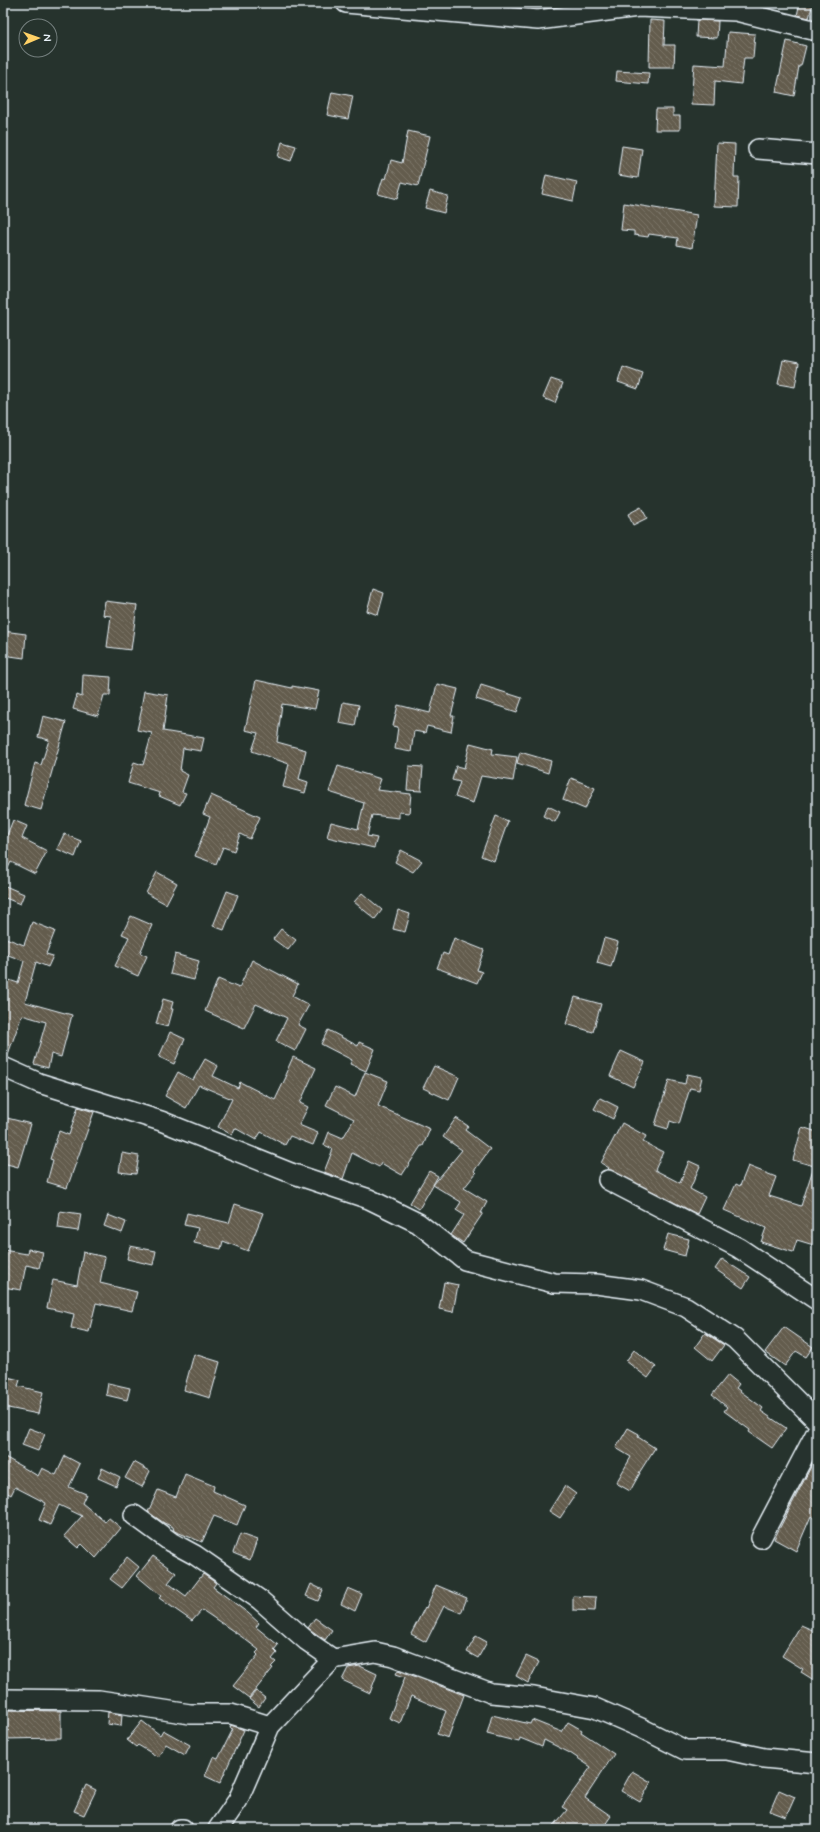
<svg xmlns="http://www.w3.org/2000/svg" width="820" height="1832" viewBox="0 0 820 1832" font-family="Mynerve,sans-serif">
<defs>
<pattern id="building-back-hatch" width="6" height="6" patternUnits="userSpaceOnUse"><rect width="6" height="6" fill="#645c4e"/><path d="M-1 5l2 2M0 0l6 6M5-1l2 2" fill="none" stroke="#7a7468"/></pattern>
</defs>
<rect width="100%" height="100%" fill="#26332d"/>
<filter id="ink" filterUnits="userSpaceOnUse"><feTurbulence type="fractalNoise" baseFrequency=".025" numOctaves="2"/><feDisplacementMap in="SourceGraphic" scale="8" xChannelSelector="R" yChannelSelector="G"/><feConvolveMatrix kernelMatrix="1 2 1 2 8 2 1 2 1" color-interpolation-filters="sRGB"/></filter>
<g filter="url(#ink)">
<path fill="url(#building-back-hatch)" stroke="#e8f1f8" d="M800 3H813L809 18 797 15Z
M650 20 665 21 664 45H675L674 67H649Z
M697 20 718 21 717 38 696 37Z
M728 32 755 34 753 58H744L741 84 715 81 714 105 691 104 694 64 725 66Z
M787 41 806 46 801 66H799L794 96 776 92Z
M617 71 649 73 648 84 616 81Z
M332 92 353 96 348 119 327 115Z
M656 109H673V116H680V130H655Z
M408 131 430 136 418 186 402 182 397 199 378 194 383 178 386 179 391 160 402 163Z
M282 142 296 146 291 161 278 157Z
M717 143 735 144 734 177H739L738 207 714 206Z
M622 146 642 149 638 178 618 175Z
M546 175 577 182 573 201 542 194Z
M430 191 448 196 444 213 425 208Z
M624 203 697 215 692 248 677 245 678 238 649 234 648 237 634 235V231L621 230Z
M783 360 799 363 795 387 778 384Z
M623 367 643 374 638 389 618 382Z
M551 379 563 383 555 403 543 398Z
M641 507 647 518 633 525 628 514Z
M373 589 384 593 378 615 367 611Z
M105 601 137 605 131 650 107 647 111 616 103 615Z
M3 631 26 634 24 658 3 655Z
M83 675 111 677 110 695H104L98 716 73 709 77 695 82 697Z
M256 680 292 688V686L319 691 315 709 282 704 277 742 306 750 299 779 308 782 305 793 283 787 289 764 252 751 258 733 245 730Z
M437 684 458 689 451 716H454L451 732 427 726 425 733 414 731 411 752 395 749 398 727 393 726 398 705 430 713Z
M481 685 522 698 517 712 476 699Z
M144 691 168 695 163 731 204 738 201 751 183 748 180 771 188 775 182 792 186 793 180 805 159 796 160 793 128 783 134 762 143 765 152 733 137 730 142 708H141Z
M343 702 359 705 355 726 339 723Z
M43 716 66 722 41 810 24 805 35 763 41 765 49 740 38 737Z
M470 743 493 749 492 754 517 757 513 781 481 776 473 803 455 797 460 782 452 780 456 766 464 768Z
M520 752 551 761 548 773 517 763Z
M338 766 381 779 377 790 411 794 409 813 399 812V818L372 815 367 836 377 838 374 848 327 837 331 822 358 829 364 803 329 792Z
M409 766 423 767 421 791 407 790Z
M571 778 595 788 585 809 563 800Z
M211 795 260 817 250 839 240 834 234 851 223 847 216 864 195 856 210 817 203 814Z
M548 806 560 812 555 822 543 816Z
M496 816 508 821 494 861 481 856Z
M13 820 27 826 22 838 47 851 35 874 11 862 3 878V845Z
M64 834 81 841 75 857 57 849Z
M401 850 422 861 413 872 395 862Z
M157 872 177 883 166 904 146 893Z
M3 885 24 894 20 904 3 897Z
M227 891 238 895 224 930 213 926Z
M362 893 382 910 375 919 354 902Z
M398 910 410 914 405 932 393 929Z
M131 916 152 925 140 953 147 956 138 976 115 966 129 937 122 934Z
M32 922 55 931 46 954 53 956 48 967 36 962 25 1002 72 1015 61 1057 51 1054 48 1068 34 1064 46 1022 22 1015 7 1057 3 1056V978L18 983 24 961 3 953V937L24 945Z
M281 929 296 940 288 950 273 939Z
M454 938 484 950 477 970 482 972 477 983 437 968 443 953 448 955Z
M604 938 618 942 611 967 597 963Z
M175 954 199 961 194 980 170 974Z
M252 960 298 984 292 996 309 1005 298 1025 306 1029 295 1051 276 1041 287 1018 256 1004 244 1028 205 1011 218 979 239 988Z
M575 997 601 1004 593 1032 566 1024Z
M163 999 173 1002 171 1009H173L168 1027 156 1024Z
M328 1030 358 1046 359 1042 375 1049 366 1071 350 1064 352 1060 321 1044Z
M170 1032 185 1039 174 1064 159 1057Z
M621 1051 645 1062 633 1087 610 1076Z
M293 1057 316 1068 300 1103 308 1107 299 1125 318 1133 313 1145 290 1136 285 1145 261 1132 256 1140 235 1128 232 1135 218 1127 232 1099 199 1085 186 1108 165 1096 178 1072 193 1080 205 1059 218 1066 213 1076 238 1088 240 1082 275 1100 287 1075H285Z
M434 1066 459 1077 449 1100 423 1088Z
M365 1072 388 1081 378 1106 430 1129 423 1146H421L402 1175 381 1163 379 1167 352 1153 343 1179 324 1172 333 1149 324 1145 329 1132 343 1138 354 1119 326 1105 335 1087 355 1097Z
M687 1074 702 1077 699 1090 690 1088 679 1124 670 1121 668 1129 655 1125 669 1080 685 1084Z
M600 1098 618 1107 613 1119 594 1109Z
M78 1107 94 1112 67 1188 47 1182 53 1160 50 1159 59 1131 69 1135Z
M3 1117 31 1124 18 1167 3 1163Z
M456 1118 468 1126 465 1130 490 1149 474 1171 476 1173 464 1188 487 1202 481 1213H483L463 1243 451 1235 464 1215 456 1210 461 1202 433 1185 462 1150 443 1137Z
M622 1123 646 1136 643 1142 663 1152 655 1170 680 1183 689 1161 700 1166 690 1189 705 1197 697 1214 608 1169 609 1168 601 1163Z
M802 1127 817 1132V1246L797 1240 793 1252 761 1242 766 1228 724 1210 736 1184 740 1186 748 1166 776 1177 769 1196 801 1206 814 1166 793 1160Z
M122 1153 139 1156 136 1174 119 1172Z
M429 1171 438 1176 419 1209 410 1203Z
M235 1204 263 1213 248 1251 223 1241 221 1249 194 1243 198 1228 184 1225 187 1213 229 1223Z
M60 1211 81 1214 78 1231 58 1228Z
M108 1215 126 1222 122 1233 104 1226Z
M668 1234 689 1239 685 1256 663 1250Z
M130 1246 156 1251 153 1265 127 1259Z
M28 1249 43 1252 39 1268 26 1265 21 1290 3 1287V1250L27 1254Z
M83 1252 105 1257 100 1283 137 1292 132 1311 96 1303 89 1332 71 1328 74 1314 47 1308 53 1280 77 1285Z
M722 1259 750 1277 743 1288 715 1269Z
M444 1282 458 1285 453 1312 439 1309Z
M784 1327 813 1347 806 1357 796 1351 785 1366 765 1352Z
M705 1333 724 1345 712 1361 695 1347Z
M634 1350 656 1367 648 1378 626 1361Z
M194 1354 220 1362 210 1398 184 1390Z
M728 1375 739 1384 736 1388 763 1408 761 1411 786 1428 772 1448 749 1432 750 1430 724 1411 727 1407 712 1395Z
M3 1376 20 1380 18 1386 43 1392 38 1414 3 1407Z
M108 1383 130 1388 127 1400 106 1395Z
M29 1428 45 1434 38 1451 22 1445Z
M628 1428 639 1434 638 1437 655 1448 639 1473H640L630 1491 616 1483 631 1457 616 1448Z
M817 1455V1519L811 1516 796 1551 774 1539Z
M3 1456 38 1476 42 1468 56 1475 65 1456 80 1464 69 1487 86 1494 82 1503 105 1522 108 1517 121 1528 96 1558 82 1544 78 1548 64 1536 82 1516 59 1505 50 1525 39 1520 46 1503 15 1487 11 1495 3 1490Z
M134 1462 150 1471 142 1487 125 1478Z
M102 1468 120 1477 116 1486 98 1478Z
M185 1474 214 1486 213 1491 245 1505 237 1525 214 1516 202 1542 174 1531 173 1527 164 1523 148 1512 158 1490 176 1497Z
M565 1486 576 1494 560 1518 549 1511Z
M240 1534 257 1540 250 1560 233 1553Z
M153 1556 176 1573 168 1583 186 1596 203 1574 216 1583 213 1587 248 1613 259 1623 256 1627 278 1645 274 1650 277 1653 272 1659 276 1662 271 1667 273 1668 249 1698 233 1686 258 1655 256 1653 259 1650 242 1637 202 1610 192 1621 159 1598 161 1596 137 1576Z
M127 1557 139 1567 122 1588 110 1579Z
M311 1584 323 1590 318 1601 306 1596Z
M436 1585 467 1598 461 1613 444 1606 426 1642 411 1634 425 1607 426 1608Z
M348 1588 362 1594 355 1611 341 1604Z
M573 1596 596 1597 595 1611 573 1610Z
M315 1618 332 1630 325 1640 308 1628Z
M801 1625 817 1632V1682L801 1672 803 1669 782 1656Z
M476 1636 487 1642 478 1658 467 1652Z
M526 1656 539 1662 528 1683 516 1676Z
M360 1666 377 1674 370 1693 342 1680 348 1668Z
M398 1670 464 1695 448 1738 437 1734 446 1711 411 1696 400 1723 389 1718 405 1677 396 1674Z
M256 1691 265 1698 259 1707 249 1699Z
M3 1710 61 1711V1738L3 1739Z
M108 1712 122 1715 121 1726 107 1724Z
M492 1715 530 1724 532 1720 562 1732 568 1722 582 1730 581 1732 614 1754 585 1798 611 1816 602 1829H551L567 1810 562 1807 591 1767 570 1753 544 1740 542 1747 520 1738 519 1742 487 1734Z
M142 1721 160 1735 163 1730 190 1745 185 1755 166 1744 158 1757 138 1745 136 1747 127 1740Z
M231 1725 244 1730 220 1783 205 1776 213 1757 218 1759 233 1729 230 1728Z
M632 1771 651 1782 640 1802 621 1791Z
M86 1785 96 1790 84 1815 74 1811Z
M779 1790 795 1797 786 1817 770 1811Z"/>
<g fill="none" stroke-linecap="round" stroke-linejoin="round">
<g stroke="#e8f1f8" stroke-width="22">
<path id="minor" d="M346 3 538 20 638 7 736 11 817 31
M758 149 817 154
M3 1067 39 1083 161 1121 291 1173 369 1199 418 1223 465 1260 554 1283 596 1284 641 1290 686 1307 735 1339 817 1421
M608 1180 739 1248 817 1300
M134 1515 171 1542 195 1555 260 1600 307 1641 333 1659
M761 1538 817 1431
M3 1699 99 1700 190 1714H231L270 1726
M180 1829H183
M218 1829 238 1800 270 1726 333 1659 375 1652 393 1656 491 1693 534 1697 595 1708 641 1728 685 1750H727L764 1758 817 1763"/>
</g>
<use href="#minor" stroke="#26332d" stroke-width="19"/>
</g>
</g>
<rect width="820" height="1832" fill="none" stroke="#26332d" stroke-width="16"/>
<rect x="8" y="8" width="804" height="1816" fill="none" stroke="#e8f1f8" stroke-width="1.5" filter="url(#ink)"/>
<g transform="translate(38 38) rotate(88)"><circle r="19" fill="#26332d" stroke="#747f7e"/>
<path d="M0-3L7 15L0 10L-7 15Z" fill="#ffd166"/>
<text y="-6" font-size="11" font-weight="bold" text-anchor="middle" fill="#e8f1f8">N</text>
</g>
</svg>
